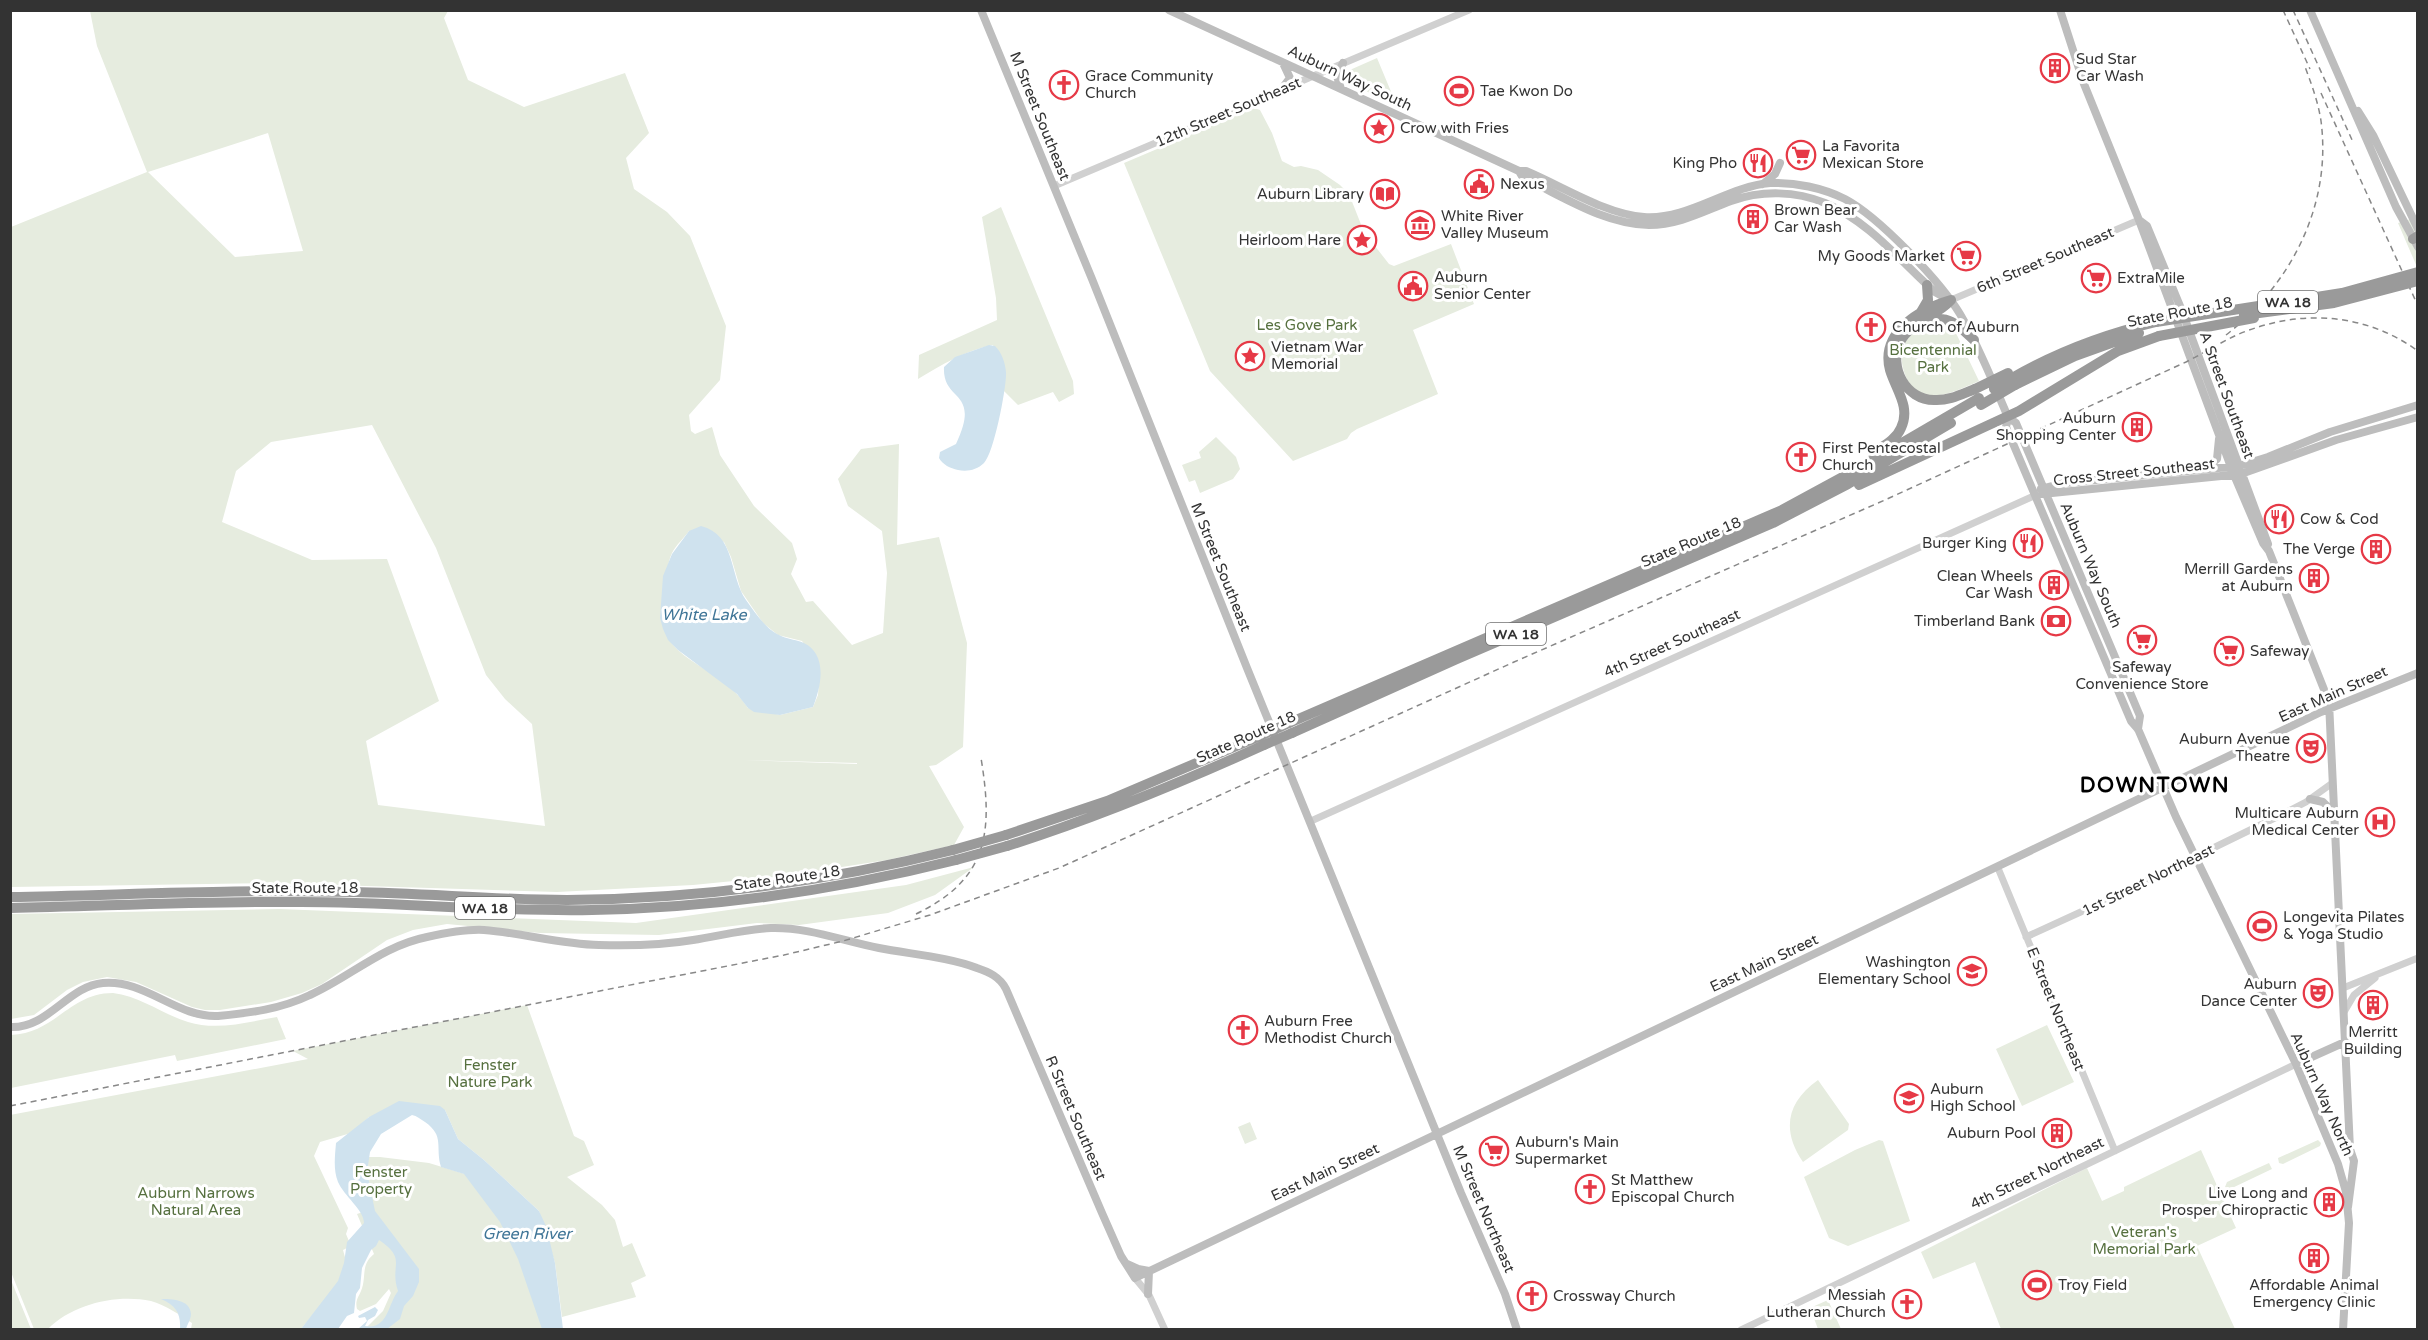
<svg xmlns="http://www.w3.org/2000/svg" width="2428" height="1340" viewBox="0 0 2428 1340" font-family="'Varela Round',sans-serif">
<rect width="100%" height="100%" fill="#fff"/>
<path fill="#e6ecdf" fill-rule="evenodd" d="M90 11H448L444 18 468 80 524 107 625 73 649 133 626 158 634 189 667 212 690 236 726 326 720 380 689 415 691 431 695 434 712 427 720 455 754 506 792 543 797 559 791 574 806 602 813 601 852 645 883 633 887 573 882 531 848 506 838 479 861 449 899 444 897 545 939 537 967 643 963 747 936 765 929 766 964 827 954 845 887 860 784 876 693 885 557 892 269 883 11 887V227L147 172 97 46ZM268 133 303 251 235 257 148 172ZM372 425 436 548 486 675 505 699 532 724 545 826 378 805 366 741 439 701 387 559 312 560 222 522 236 471 271 442ZM689 531 724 542 731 557 741 591 763 623 778 635 802 641 820 667 818 695 813 707 780 715 748 708C715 657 648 665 664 590 667 578 667 563 672 553 676 545 684 538 689 531ZM743 760 857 763V764Z
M1377 58 1397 106 1343 80 1341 76 1343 73Z
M1254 108 1260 110 1272 133 1282 161 1294 167 1301 166 1318 170 1340 185 1349 194 1364 232 1389 264 1394 266 1451 244 1474 304 1413 330 1438 394 1357 429 1351 433 1347 439 1293 461 1210 371 1124 163Z
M1001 207 1073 381 1074 394 1059 402 1053 392 1018 405 1003 390 1005 384 993 345C964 351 943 364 918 379L919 355 997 320 996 298 982 217Z
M2417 217V267L2398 223Z
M1941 322 1951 327 1955 331 1979 381C1963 388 1944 398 1926 395 1917 393 1909 385 1906 377 1893 346 1910 327 1941 322Z
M1216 437 1236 457 1240 469 1233 479 1200 493 1195 480 1189 482 1182 465 1201 458 1199 452Z
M974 867 935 895 888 913 799 925 757 923 659 935 540 933 447 924 413 930 387 940 322 984 302 993 271 1002 220 1010H205L192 1007 136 982 107 977 83 982 67 990 34 1015 11 1019 10 914 279 909 636 923 906 885Z
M113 993C140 996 162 1014 188 1022 217 1031 248 1022 277 1017L286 1039 177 1061 175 1055 11 1088V1035C56 1033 69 993 113 993Z
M527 1005 574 1136 584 1141 594 1165 567 1177 602 1205 615 1220 623 1247 632 1243 646 1276 631 1283 636 1297 562 1317 555 1263 539 1211 484 1160 458 1139 445 1110 369 1117 351 1133 320 1142 314 1156 348 1228 346 1234 351 1246 343 1250 346 1261 342 1279 301 1329H191L192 1323C180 1315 165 1305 151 1301 116 1294 73 1304 48 1329H34L11 1272 10 1115 308 1059 293 1051Z
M2047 1025 2074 1082 2022 1106 1996 1049Z
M1818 1080 1849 1124 1848 1130 1803 1162C1781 1130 1787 1102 1818 1080Z
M1250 1122 1257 1139 1245 1144 1238 1127Z
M1879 1140 1883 1141 1910 1221 1848 1246 1829 1238 1804 1177 1855 1150Z
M2318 1140 2321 1143 2320 1146 2283 1164 2279 1163 2278 1158Z
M2201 1150 2236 1228 2197 1246 2235 1329H2001L1975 1262 1933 1279 1921 1252 2087 1168 2102 1201 2124 1191V1187Z
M364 1157H380L429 1163 465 1174 505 1212 546 1329H365L383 1311 391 1293 389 1289 376 1304 360 1311 357 1309C355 1301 358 1298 361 1291 367 1277 360 1265 374 1254L357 1214 369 1210Z
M2269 1163 2272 1169 2230 1189 2225 1187 2227 1182Z
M10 1280H11L31 1329H11Z
M1828 1300 1841 1329H1818L1810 1308Z"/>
<path fill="#cfe2ee" d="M989 345 995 346C1002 353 1005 362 1006 372 1007 386 994 453 984 463 977 470 967 472 958 470 950 468 943 465 939 458L940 452 956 444C982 389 942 403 944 367L955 357Z
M701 526C736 535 729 575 746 600 755 612 763 626 777 634 791 642 807 638 816 654 825 670 819 691 813 707L780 715 754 712 748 708 737 694 678 650 668 640 663 629 660 618 663 576 672 554 689 531Z
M399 1101 440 1106 445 1110 458 1139 484 1160 539 1211 546 1226 555 1263 563 1329H542L518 1259 500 1222 464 1174 441 1167C435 1147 445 1136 425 1122 420 1119 417 1116 412 1115L381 1134 370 1152 367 1172 375 1211 419 1269V1282L413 1296 404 1306 400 1319 387 1329H358L367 1321 365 1317 359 1318 358 1316 375 1307 378 1310 375 1316 368 1320 365 1326C388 1330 388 1304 398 1291 389 1264 408 1260 379 1240L376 1246 371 1250 362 1268 360 1288 356 1294 354 1313 347 1316 338 1329H301L338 1281 344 1263 347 1242 364 1223C364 1210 344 1196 338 1182 333 1170 335 1155 336 1143L369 1117Z
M161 1299C171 1299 190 1299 191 1314 191 1319 187 1325 186 1329H180C181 1314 176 1305 161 1299Z"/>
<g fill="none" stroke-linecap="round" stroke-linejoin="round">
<path stroke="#d0d0d0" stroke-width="7" d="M1054 186 1469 10
M1951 300 2139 220
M1311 821 2036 495
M1998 868 2115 1151
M2026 937 2096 905 2285 813 2306 802 2331 784
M2343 988 2418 958
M2344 1012 2354 995 2375 978
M1135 1278 1149 1295 1165 1330
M1741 1330 2296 1064"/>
<path stroke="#bdbdbd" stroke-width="8" d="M981 10 1092 279 1247 668 1461 1193 1505 1294 1517 1330
M1169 10 1519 171H1526C1562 186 1605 214 1644 217 1689 220 1726 187 1770 183 1795 182 1823 188 1845 199 1879 217 1940 281 1960 314 1979 346 1993 383 2008 417L2016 423 2140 716 2138 729
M2060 10 2084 84 2139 220 2234 475 2263 543 2269 551 2329 702 2350 1149 2354 1161 2348 1207
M2310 10 2396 207 2418 247
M1341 89 1337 76 1343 63
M1281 90 1290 78 1283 63
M2358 111 2373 135 2418 229
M1519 171 1523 178 1530 181C1567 199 1606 224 1649 225 1679 225 1704 211 1731 201 1762 190 1796 191 1825 203 1870 222 1900 261 1935 292L1949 300
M1763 184 1775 174 1780 163
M2139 220 2147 226 2180 306 2268 544
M2008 417 2006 427 2131 721 2138 729 2176 817 2296 1064 2338 1164 2346 1192 2349 1223 2343 1330
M2205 468 2217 459 2219 439
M2041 489 2065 483 2239 466 2268 457 2330 432 2418 405
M2042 494 2241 474 2336 440 2418 417
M2310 799 2323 802 2332 811
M10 1027C48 1029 68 986 103 983 145 979 177 1018 218 1016 250 1013 281 1009 310 995 350 977 382 946 427 937 445 933 465 929 484 930 523 933 560 944 599 945 630 946 663 945 693 940 719 936 745 929 771 928 808 927 843 941 879 948 909 954 949 957 977 968 989 972 1000 977 1006 989L1102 1213 1121 1256 1135 1278 2321 712 2418 673
M2296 1064 2345 1042
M1127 1264 1138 1269 1149 1271 1148 1294"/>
<path stroke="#9a9a9a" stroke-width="10" d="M2413 239 2418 236
M1950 301C1936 316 1910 322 1900 342 1888 367 1906 400 1934 400 1949 401 1962 394 1975 389
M1921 312 1928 300 1927 285
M1928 321C1949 314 1960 327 1974 340
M2012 378C2057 352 2105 334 2156 322
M2015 385 2075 356 2139 333
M1873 453C1883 446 1896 440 1901 428 1911 407 1896 390 1890 370 1880 332 1920 309 1951 300
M1859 485 2019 411 2118 351 2159 336
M1289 723 1782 510 1852 472 1979 398
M1292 733 1457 659 1773 523 1848 484 1951 423
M1006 835 1107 801 1260 736
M1007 846C1096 818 1180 783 1264 745
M10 897C125 895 239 889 353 892 424 893 496 900 567 900 698 899 826 882 953 850
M10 908C107 906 204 901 301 902 398 902 495 912 592 910 715 908 837 890 956 860"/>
<path stroke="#888" stroke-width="1.5" stroke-dasharray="6 4.5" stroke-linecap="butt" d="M2283 10 2310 69
M2293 10 2353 142
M2321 93 2418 306
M2226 335C2291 284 2332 205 2321 121 2318 101 2311 83 2304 64
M916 914C989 879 993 831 981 758
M10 1106 784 955 843 941 930 915 1059 868 1514 662 1885 500 2186 362C2204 353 2221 342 2239 334 2299 309 2364 312 2418 351"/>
<path stroke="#9a9a9a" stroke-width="10" d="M2244 315 2334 303 2418 281
M2156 322 2342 293 2418 272
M2159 336 2254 318
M1975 389 2008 373
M1994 389 2012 378
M1981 405 2015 385
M1260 736 1289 723
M1264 745 1292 733
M953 850 1006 835
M956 860 1007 846"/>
</g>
<defs>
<g id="building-ring" transform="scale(1.5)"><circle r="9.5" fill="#fff" stroke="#e63946" stroke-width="1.5"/><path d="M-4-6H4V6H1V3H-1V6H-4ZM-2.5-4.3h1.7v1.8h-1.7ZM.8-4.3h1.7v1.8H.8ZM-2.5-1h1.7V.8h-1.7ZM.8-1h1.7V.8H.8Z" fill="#e63946"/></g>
<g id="church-ring" transform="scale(1.5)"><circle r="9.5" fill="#fff" stroke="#e63946" stroke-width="1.5"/><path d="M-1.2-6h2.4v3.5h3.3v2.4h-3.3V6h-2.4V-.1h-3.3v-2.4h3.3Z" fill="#e63946"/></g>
<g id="stadium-ring" transform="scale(1.5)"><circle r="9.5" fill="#fff" stroke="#e63946" stroke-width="1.5"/><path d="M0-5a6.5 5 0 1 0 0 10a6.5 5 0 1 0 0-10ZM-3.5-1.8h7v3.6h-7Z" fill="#e63946"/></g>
<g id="sight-ring" transform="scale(1.5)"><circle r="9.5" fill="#fff" stroke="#e63946" stroke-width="1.5"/><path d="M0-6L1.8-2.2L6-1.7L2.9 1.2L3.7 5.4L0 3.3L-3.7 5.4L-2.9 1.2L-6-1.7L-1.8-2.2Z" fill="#e63946"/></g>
<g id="supermarket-ring" transform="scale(1.5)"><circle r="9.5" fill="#fff" stroke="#e63946" stroke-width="1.5"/><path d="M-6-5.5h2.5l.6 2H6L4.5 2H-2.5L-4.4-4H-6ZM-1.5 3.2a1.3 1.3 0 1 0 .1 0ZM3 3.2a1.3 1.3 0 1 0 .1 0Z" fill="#e63946"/></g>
<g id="restaurant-ring" transform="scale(1.5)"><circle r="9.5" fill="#fff" stroke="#e63946" stroke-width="1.5"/><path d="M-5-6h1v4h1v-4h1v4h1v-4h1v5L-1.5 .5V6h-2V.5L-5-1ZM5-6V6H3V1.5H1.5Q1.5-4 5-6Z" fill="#e63946"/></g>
<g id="civic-ring" transform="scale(1.5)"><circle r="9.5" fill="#fff" stroke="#e63946" stroke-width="1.5"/><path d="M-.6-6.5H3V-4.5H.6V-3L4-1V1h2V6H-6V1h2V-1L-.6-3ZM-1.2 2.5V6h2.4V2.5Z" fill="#e63946"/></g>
<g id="library-ring" transform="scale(1.5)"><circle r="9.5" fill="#fff" stroke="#e63946" stroke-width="1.5"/><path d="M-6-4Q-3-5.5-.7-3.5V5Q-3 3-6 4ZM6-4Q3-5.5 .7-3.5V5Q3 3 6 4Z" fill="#e63946"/></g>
<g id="museum-ring" transform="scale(1.5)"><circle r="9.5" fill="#fff" stroke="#e63946" stroke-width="1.5"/><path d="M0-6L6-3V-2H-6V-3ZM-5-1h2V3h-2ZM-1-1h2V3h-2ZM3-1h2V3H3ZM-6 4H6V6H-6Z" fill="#e63946"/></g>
<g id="bank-ring" transform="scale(1.5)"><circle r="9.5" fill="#fff" stroke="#e63946" stroke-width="1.5"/><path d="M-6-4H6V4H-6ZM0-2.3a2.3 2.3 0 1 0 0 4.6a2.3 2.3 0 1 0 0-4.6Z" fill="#e63946"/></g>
<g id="theatre-ring" transform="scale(1.5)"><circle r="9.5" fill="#fff" stroke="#e63946" stroke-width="1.5"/><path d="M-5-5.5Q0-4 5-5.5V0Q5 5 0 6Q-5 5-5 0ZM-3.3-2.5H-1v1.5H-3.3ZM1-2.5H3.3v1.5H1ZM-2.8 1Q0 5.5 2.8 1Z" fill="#e63946"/></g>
<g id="hospital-ring" transform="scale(1.5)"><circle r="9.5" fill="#fff" stroke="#e63946" stroke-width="1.5"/><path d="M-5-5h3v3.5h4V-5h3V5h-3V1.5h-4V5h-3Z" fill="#e63946"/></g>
<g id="school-ring" transform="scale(1.5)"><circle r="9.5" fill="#fff" stroke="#e63946" stroke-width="1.5"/><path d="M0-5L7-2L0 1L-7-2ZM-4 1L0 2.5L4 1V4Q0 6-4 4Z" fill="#e63946"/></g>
</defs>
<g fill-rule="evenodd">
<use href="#building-ring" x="2055" y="68"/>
<use href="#church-ring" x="1064" y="85"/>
<use href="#stadium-ring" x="1459" y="91"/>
<use href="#sight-ring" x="1379" y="128"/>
<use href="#supermarket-ring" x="1801" y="155"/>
<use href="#restaurant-ring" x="1758" y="163"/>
<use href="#civic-ring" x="1479" y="184"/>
<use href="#library-ring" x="1385" y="194"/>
<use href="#building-ring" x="1753" y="219"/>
<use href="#museum-ring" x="1420" y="225"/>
<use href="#sight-ring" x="1362" y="240"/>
<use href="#supermarket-ring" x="1966" y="256"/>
<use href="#supermarket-ring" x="2096" y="278"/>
<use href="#civic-ring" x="1413" y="286"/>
<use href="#church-ring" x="1871" y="327"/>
<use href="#sight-ring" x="1250" y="356"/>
<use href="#building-ring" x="2137" y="427"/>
<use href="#church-ring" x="1801" y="457"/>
<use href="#restaurant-ring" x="2279" y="519"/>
<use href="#restaurant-ring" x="2028" y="543"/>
<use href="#building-ring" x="2376" y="549"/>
<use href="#building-ring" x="2314" y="578"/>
<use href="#building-ring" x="2054" y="585"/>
<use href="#bank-ring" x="2056" y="621"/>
<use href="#supermarket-ring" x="2142" y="640"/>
<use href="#supermarket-ring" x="2229" y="651"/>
<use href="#theatre-ring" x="2311" y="748"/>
<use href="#hospital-ring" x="2380" y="822"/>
<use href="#stadium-ring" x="2262" y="926"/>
<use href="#school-ring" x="1972" y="971"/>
<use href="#theatre-ring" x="2318" y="993"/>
<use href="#building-ring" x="2373" y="1005"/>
<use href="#church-ring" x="1243" y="1030"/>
<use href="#school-ring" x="1909" y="1098"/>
<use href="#building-ring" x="2057" y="1133"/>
<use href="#supermarket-ring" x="1494" y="1151"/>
<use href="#church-ring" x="1590" y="1189"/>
<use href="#building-ring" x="2329" y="1202"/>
<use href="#building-ring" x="2314" y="1258"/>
<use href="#stadium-ring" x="2037" y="1285"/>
<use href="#church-ring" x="1532" y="1296"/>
<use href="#church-ring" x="1907" y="1304"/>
</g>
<g text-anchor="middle" stroke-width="6" stroke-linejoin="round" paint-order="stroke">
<g fill="#fff" stroke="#707070" stroke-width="1.5">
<rect x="2258" y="291" width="60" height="22" rx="4.5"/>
<rect x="1486" y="623" width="60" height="22" rx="4.5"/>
<rect x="455" y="897" width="60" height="22" rx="4.5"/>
</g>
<g font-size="14" font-weight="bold" fill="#333">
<text x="2288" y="307">WA 18</text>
<text x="1516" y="639">WA 18</text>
<text x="485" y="913">WA 18</text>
</g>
<g font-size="15" fill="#333" stroke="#fff" text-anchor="start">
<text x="2076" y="64">Sud Star<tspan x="2076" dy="17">Car Wash</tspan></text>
<text x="1085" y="81">Grace Community<tspan x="1085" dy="17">Church</tspan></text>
<text x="1480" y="96">Tae Kwon Do</text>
<text x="1400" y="133">Crow with Fries</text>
<text x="1822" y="151">La Favorita<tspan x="1822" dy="17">Mexican Store</tspan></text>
<text x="1737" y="168" text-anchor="end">King Pho</text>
<text x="1500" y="189">Nexus</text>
<text x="1364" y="199" text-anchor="end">Auburn Library</text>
<text x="1774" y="215">Brown Bear<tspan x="1774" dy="17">Car Wash</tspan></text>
<text x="1441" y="221">White River<tspan x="1441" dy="17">Valley Museum</tspan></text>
<text x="1341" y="245" text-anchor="end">Heirloom Hare</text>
<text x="1945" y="261" text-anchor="end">My Goods Market</text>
<text x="1434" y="282">Auburn<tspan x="1434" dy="17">Senior Center</tspan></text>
<text x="2117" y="283">ExtraMile</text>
<text x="1892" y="332">Church of Auburn</text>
<text x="1271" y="352">Vietnam War<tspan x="1271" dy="17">Memorial</tspan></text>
<text x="2116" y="423" text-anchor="end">Auburn<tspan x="2116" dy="17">Shopping Center</tspan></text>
<text x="1822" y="453">First Pentecostal<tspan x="1822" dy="17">Church</tspan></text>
<text x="2300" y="524">Cow &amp; Cod</text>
<text x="2007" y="548" text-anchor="end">Burger King</text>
<text x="2355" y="554" text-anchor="end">The Verge</text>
<text x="2293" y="574" text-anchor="end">Merrill Gardens<tspan x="2293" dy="17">at Auburn</tspan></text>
<text x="2033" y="581" text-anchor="end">Clean Wheels<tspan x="2033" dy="17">Car Wash</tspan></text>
<text x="2035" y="626" text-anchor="end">Timberland Bank</text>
<text x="2250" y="656">Safeway</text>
<text x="2142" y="672" text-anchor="middle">Safeway<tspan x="2142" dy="17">Convenience Store</tspan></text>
<text x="2290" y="744" text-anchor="end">Auburn Avenue<tspan x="2290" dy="17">Theatre</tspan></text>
<text x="2359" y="818" text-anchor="end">Multicare Auburn<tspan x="2359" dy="17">Medical Center</tspan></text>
<text x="2283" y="922">Longevita Pilates<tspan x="2283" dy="17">&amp; Yoga Studio</tspan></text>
<text x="1951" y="967" text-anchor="end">Washington<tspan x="1951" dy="17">Elementary School</tspan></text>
<text x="2297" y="989" text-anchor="end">Auburn<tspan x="2297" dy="17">Dance Center</tspan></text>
<text x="1264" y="1026">Auburn Free<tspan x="1264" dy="17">Methodist Church</tspan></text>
<text x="2373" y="1037" text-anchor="middle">Merritt<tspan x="2373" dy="17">Building</tspan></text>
<text x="1930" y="1094">Auburn<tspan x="1930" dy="17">High School</tspan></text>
<text x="2036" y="1138" text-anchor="end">Auburn Pool</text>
<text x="1515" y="1147">Auburn's Main<tspan x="1515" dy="17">Supermarket</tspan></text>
<text x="1611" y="1185">St Matthew<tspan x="1611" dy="17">Episcopal Church</tspan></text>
<text x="2308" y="1198" text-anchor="end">Live Long and<tspan x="2308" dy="17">Prosper Chiropractic</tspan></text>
<text x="2058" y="1290">Troy Field</text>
<text x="2314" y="1290" text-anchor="middle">Affordable Animal<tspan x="2314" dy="17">Emergency Clinic</tspan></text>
<text x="1886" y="1300" text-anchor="end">Messiah<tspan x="1886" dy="17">Lutheran Church</tspan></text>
<text x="1553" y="1301">Crossway Church</text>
</g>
<g font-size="15" fill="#333" stroke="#fff">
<text transform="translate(1350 78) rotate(25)" y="5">Auburn Way South</text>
<text transform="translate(1228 112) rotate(-23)" y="5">12th Street Southeast</text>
<text transform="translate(1040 116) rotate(68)" y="5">M Street Southeast</text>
<text transform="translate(2045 260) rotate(-23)" y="5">6th Street Southeast</text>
<text transform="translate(2180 312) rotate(-11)" y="5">State Route 18</text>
<text transform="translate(2227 395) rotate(70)" y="5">A Street Southeast</text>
<text transform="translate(2134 472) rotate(-6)" y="5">Cross Street Southeast</text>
<text transform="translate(1691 542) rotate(-23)" y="5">State Route 18</text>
<text transform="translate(2091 565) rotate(67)" y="5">Auburn Way South</text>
<text transform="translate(1221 567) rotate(68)" y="5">M Street Southeast</text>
<text transform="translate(1672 643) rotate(-24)" y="5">4th Street Southeast</text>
<text transform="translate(2333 694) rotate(-24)" y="5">East Main Street</text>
<text transform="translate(1246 737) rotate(-24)" y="5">State Route 18</text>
<text transform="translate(787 878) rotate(-8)" y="5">State Route 18</text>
<text transform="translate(2148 880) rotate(-26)" y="5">1st Street Northeast</text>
<text x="305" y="893">State Route 18</text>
<text transform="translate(1764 963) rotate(-25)" y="5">East Main Street</text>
<text transform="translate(2056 1009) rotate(68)" y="5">E Street Northeast</text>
<text transform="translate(2322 1094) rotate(66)" y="5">Auburn Way North</text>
<text transform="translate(1076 1118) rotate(67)" y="5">R Street Southeast</text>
<text transform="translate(1325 1172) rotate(-25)" y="5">East Main Street</text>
<text transform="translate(2037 1173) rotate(-26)" y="5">4th Street Northeast</text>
<text transform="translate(1484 1209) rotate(67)" y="5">M Street Northeast</text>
</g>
<g font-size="15" fill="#56703f" stroke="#fff">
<text x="1307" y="330">Les Gove Park</text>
<text x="1933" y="355">Bicentennial<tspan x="1933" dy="17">Park</tspan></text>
<text x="490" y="1070">Fenster<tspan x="490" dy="17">Nature Park</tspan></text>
<text x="381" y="1177">Fenster<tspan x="381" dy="17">Property</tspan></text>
<text x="196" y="1198">Auburn Narrows<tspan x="196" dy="17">Natural Area</tspan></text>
<text x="2144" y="1237">Veteran's<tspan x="2144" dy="17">Memorial Park</tspan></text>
</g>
<g font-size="16" font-style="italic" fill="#3f7597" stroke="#fff">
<text x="704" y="620">White Lake</text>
<text x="527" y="1239">Green River</text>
</g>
<g font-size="21" font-weight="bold" letter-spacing="1.5" fill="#000" stroke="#fff">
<text x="2155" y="792">DOWNTOWN</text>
</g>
</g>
<rect width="2428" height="1340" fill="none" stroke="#333333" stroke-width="24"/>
</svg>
